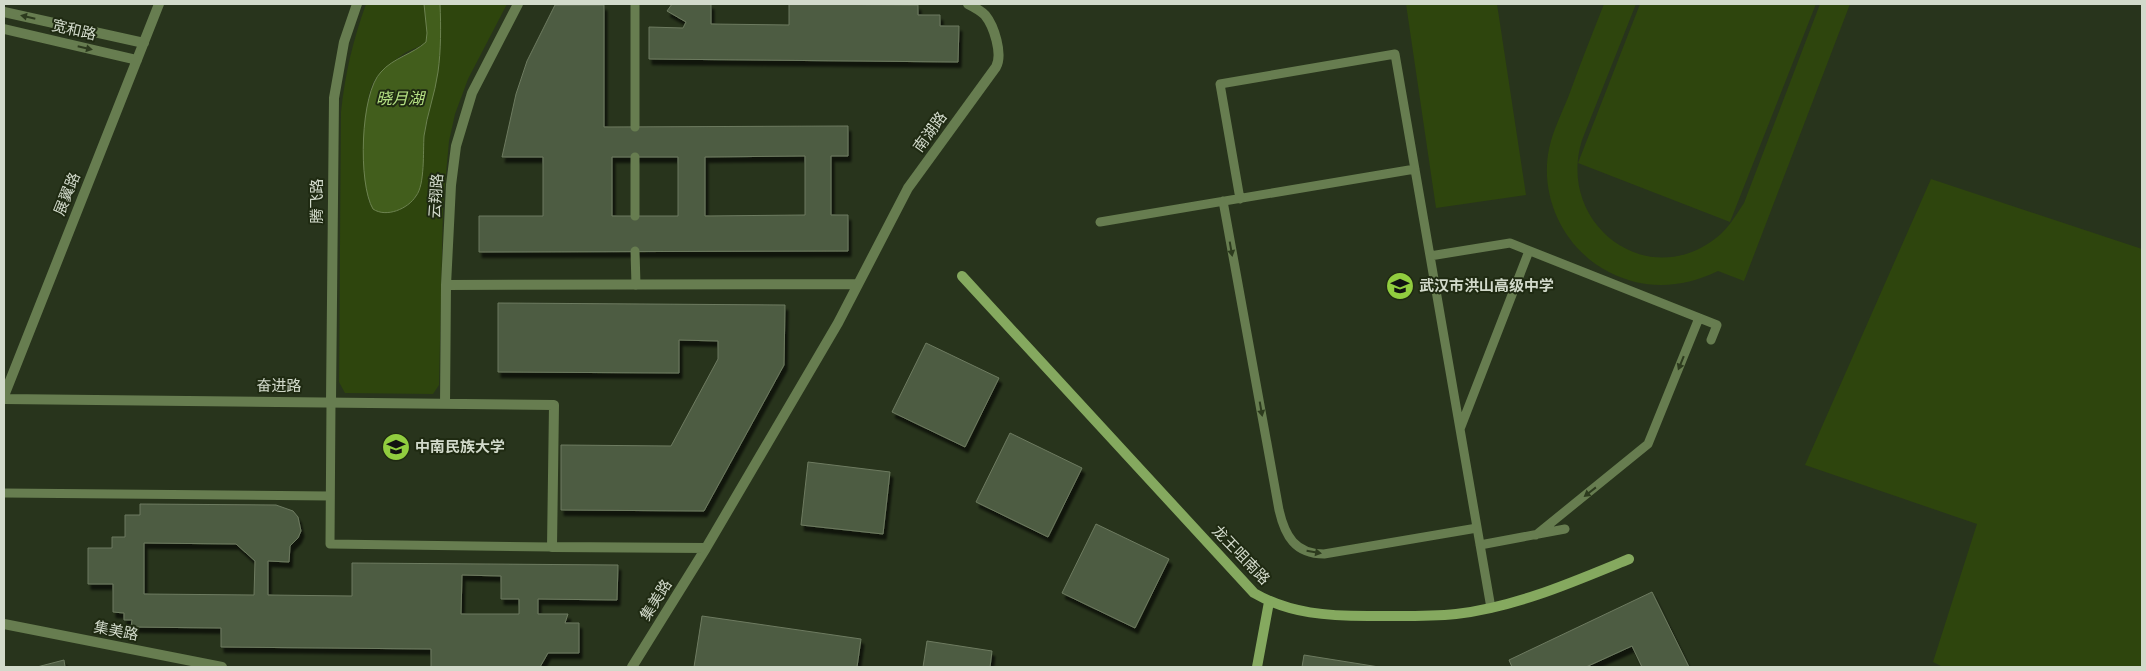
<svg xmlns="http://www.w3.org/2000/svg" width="2146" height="671" viewBox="0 0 2146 671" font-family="'Source Sans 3','Noto Sans SC',sans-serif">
<defs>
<filter id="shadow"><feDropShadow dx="3" dy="5.5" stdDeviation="1" flood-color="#0009"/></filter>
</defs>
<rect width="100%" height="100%" fill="#28341c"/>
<path fill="#2e450d" d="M366 4H424L427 33 426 42C420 47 412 49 405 53 396 59 382 70 376 78 361 97 361 182 370 204L396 211 415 198 419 190 424 135 438 73 441 40 440 4H507L468 79 455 114 449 141 443 207 439 385 433 394 345 393 339 382 341 112C345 74 353 40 366 4Z
M1406 4H1497L1526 195 1436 208Z
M1604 4H1636L1582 140C1556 223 1646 293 1716 238 1728 229 1736 215 1744 203L1820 4H1850L1744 281 1718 271C1682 288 1646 291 1609 272 1565 250 1539 198 1549 149 1553 130 1562 113 1569 95 1580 65 1592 34 1604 4Z
M1640 4H1816L1730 222 1578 163Z
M1931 179 2142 249V667H1943L1933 662 1977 524 1805 465Z"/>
<path fill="#425e1c" stroke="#6d8350" d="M424 4H440C441 27 441 50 438 72 435 94 427 114 424 136 423 151 425 185 416 196 408 209 386 218 373 209 358 184 360 93 381 72 393 58 413 54 426 42L427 33Z"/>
<path fill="#4e5b42" stroke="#6d7b60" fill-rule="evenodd" filter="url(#shadow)" d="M672 4H711V24L789 25V4L918 5V15H940V26H959L958 62 649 59V27L683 28 686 22 667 11Z
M555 5H604V127L848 126V156H831V215H848V251L479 252V216H543V157H502L516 94 527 61ZM805 156V215L705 216V157ZM612 157H678V216H612Z
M498 303 785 305 784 365 704 511 561 510V445L671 446 718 359V341L679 340V373L498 372Z
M926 343 999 378 965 447 892 412Z
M1010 433 1082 468 1048 537 976 502Z
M808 462 890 472 883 534 801 525Z
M140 504 276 505 293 511 298 517 301 531 298 538 290 546 289 562 268 561V595L352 596V563L618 565 617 600 538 599V614H568L565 623H579V653H548L540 667H431V649L221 647V628L131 627 132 620H124V613L113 612V584H88V548H112V537H125V515H140ZM144 543 236 544 255 561 254 595 144 594ZM462 575 501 576V599H519V614H461Z
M1096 524 1169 559 1135 628 1062 593Z
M1652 592 1689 667H1642L1632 646 1586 667H1512L1509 660Z
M702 616 861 639 857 667H694Z
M927 641 992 651 990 667H923Z
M1304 655 1379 667H1302Z
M64 660 65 667H37Z"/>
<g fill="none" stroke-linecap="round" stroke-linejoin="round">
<path stroke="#677d50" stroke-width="9" d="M635 4V127
M635 157V216
M1240 199 1220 84 1395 54 1491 608
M1223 201 1279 510C1285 536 1295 554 1324 554L1477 528
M1100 222 1415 169
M635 251 636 285
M1430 256 1510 243 1717 325 1711 340
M331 402 330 544 552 547
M1460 429 1529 251
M4 493 330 496
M1536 535 1648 444 1699 318
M1480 545 1565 529"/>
<path stroke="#677d50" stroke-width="10" d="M4 12 144 43
M4 29 137 60
M446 285 857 284
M4 396 159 4
M4 399 554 405 552 547 706 548
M331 402 334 98 344 42 357 4
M445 404 446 285 451 185 456 146 472 93 518 4
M4 624 222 667
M632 667 706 548 838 323 908 188 996 67C1003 54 994 26 985 15 980 10 974 7 968 4"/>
<path stroke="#85a95f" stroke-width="10" d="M962 276 1254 593C1290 614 1329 616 1368 616 1397 616 1427 617 1456 614 1516 607 1573 582 1629 559
M1257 667 1269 602"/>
</g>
<defs><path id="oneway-solid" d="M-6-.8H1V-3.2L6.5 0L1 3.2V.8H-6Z" transform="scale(1.25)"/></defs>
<g fill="#2d3b1e">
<use href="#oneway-solid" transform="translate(28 17) rotate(-167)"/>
<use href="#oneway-solid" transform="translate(85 48) rotate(13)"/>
<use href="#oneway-solid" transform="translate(1231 249) rotate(80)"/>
<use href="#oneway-solid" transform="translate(1681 363) rotate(112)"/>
<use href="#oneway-solid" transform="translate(1261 409) rotate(80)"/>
<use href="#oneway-solid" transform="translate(1590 492) rotate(142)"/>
<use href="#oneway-solid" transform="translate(1314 552) rotate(10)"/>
</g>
<defs>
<g id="school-disc" transform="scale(1.4375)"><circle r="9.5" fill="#91cd3f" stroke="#1f2a12"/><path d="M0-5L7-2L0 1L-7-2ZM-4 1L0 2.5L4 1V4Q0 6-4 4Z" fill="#111"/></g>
<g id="university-disc" transform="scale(1.4375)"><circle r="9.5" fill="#91cd3f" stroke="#1f2a12"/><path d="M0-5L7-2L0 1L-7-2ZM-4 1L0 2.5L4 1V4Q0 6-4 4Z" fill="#111"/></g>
</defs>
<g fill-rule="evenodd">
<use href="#school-disc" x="1400" y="286"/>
<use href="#university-disc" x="396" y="447"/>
</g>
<g text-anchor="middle" stroke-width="4" stroke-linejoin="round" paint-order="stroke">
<g font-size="15" fill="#d2dacb" stroke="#1f2a12">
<text transform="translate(74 30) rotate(13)" y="5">宽和路</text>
<text transform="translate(930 132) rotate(-54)" y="5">南湖路</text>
<text transform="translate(67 194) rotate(-68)" y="5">展翼路</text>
<text transform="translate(436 196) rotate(-86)" y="5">云翔路</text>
<text transform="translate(317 201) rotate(-90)" y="5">腾飞路</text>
<text x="279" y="391">奋进路</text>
<text transform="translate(1241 555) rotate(46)" y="5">龙王咀南路</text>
<text transform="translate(656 600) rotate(-58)" y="5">集美路</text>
<text transform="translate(116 631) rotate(11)" y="5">集美路</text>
</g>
<g font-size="15" font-weight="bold" fill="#d2dacb" stroke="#1f2a12" text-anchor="start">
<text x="1419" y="291">武汉市洪山高级中学</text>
<text x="415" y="452">中南民族大学</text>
</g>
<g font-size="16" font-style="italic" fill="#b5e184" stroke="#1f2a12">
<text x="400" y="104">晓月湖</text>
</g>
</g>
<rect width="2146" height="671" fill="none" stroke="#d2dacb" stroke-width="10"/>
</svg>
